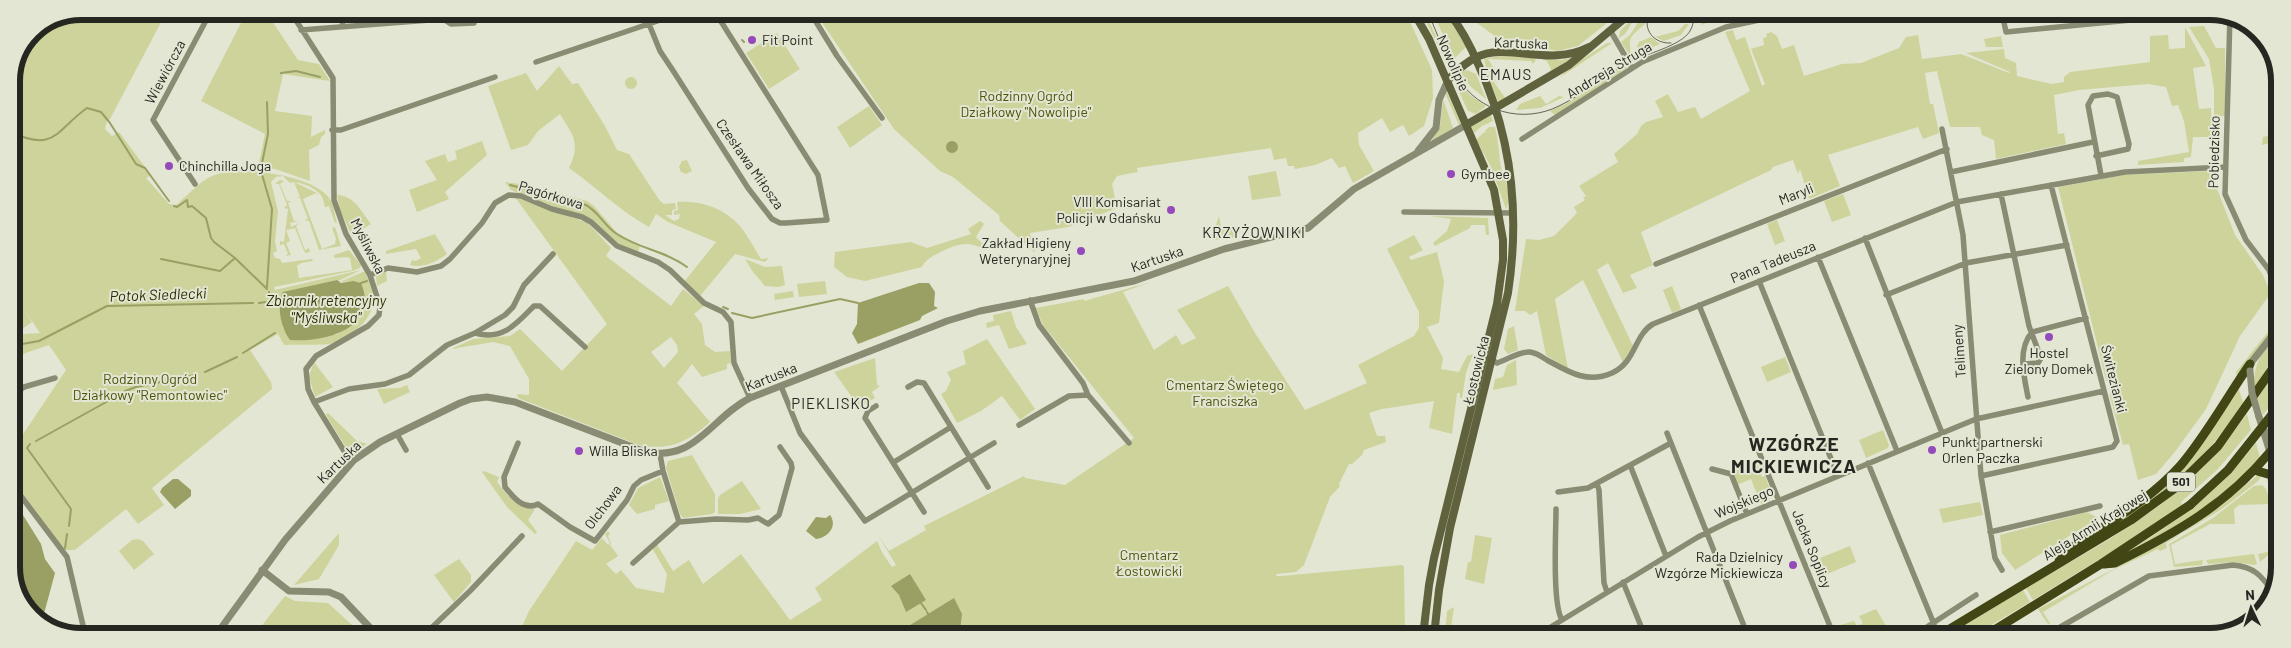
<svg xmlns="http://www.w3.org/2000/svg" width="2291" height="648" viewBox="0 0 2291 648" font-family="Barlow,sans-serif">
<rect width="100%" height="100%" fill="#e3e6d3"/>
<path fill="#ced39b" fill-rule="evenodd" d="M81 11H167L110 119 107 121 105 129 112 136 119 132 151 175 146 178 169 204 176 205C187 196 199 182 212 176 237 165 317 174 331 201 334 205 335 217 337 223H335L329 206 325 207C324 203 323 198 321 195 316 188 297 180 290 183L283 176 276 177 271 182 278 211 275 242 277 251 273 253 275 258 280 259 282 263 312 259 313 261 301 263 297 266 299 278 352 270 350 258 346 257 334 258V255L349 250 361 265 360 268 352 271 274 287 275 290 361 270 338 281 336 280 280 299 283 328 336 335 357 322 364 313 353 281 340 282 365 271C380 296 374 321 348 335 344 338 339 342 334 343 322 346 298 344 284 345L278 334 250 350 271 382 272 389 152 488 164 505 138 524 126 509 75 550H64L11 478V452L66 370 49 345 11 358V335L40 333 24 309 32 322 21 330 11 317V309L19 303 17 300 11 303V81L32 31Z
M269 11H273L268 15 298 60 319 64 330 81 283 74 275 111 312 116 311 137 325 130V134L321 137 319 145 309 150 310 181 275 169 258 168 265 134 201 101 241 23 247 22 248 18 261 16Z
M820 12 1406 13 1432 70 1433 98 1424 126 1409 136 1403 125 1390 132 1382 118 1358 133 1359 145 1374 171 1353 183 1345 166 1339 168 1332 158 1315 165 1295 169 1294 166H1288L1286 158 1274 160 1271 148 1143 167 1137 168 1138 172 1117 176 1112 184 1117 208 1068 227 1030 233 1035 252H1034L1000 221 999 215 953 177 940 171 894 129 823 24V16L818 14Z
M1422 13H1425L1450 65 1448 66Z
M1433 13H1445L1467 46 1454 59Z
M1468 13H1615L1617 15 1578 46 1557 51 1496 37 1477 23Z
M1638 13 1625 34 1619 38 1620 31Z
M1705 13H1719L1720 18 1701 25Z
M1646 18 1645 24C1628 39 1629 36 1631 57L1621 42 1630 35 1640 19Z
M1685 24H1689L1681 35 1664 41 1655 37 1678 31Z
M2204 26 2216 48H2225V116H2214V89L2209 59 2189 27Z
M2185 27 2206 66 2193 68 2199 109 2211 108 2212 137H2193L2191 157 2184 158V162L2138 165V161L2189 152 2184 121 2178 105 2172 106 2166 87 2148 84 2079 90 2054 95 2058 134 2064 133 2066 144 1996 159 1994 140 1982 135 1980 127H1950L1937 71 1925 73 1930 104H1933L1939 133 1923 139 1918 127 1828 155 1840 186 1809 199 1800 169 1798 174 1793 160 1773 167 1771 170 1641 232 1653 265 1630 275 1637 288 1623 293 1608 263 1597 270 1633 346 1623 362 1583 280 1555 299 1568 369 1546 355 1537 311 1530 315 1525 311H1515L1526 239 1539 240 1554 236 1577 213 1574 207 1585 200 1583 198 1586 196 1579 186 1618 162 1614 154 1637 134 1641 126 1646 122 1663 117 1655 101 1668 94 1678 112 1695 107 1701 119 1750 91 1725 32 1733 30 1736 40 1745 37 1762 86 1765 84 1751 49 1764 45 1763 38 1767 37 1766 34 1771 32 1777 36 1782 49 1794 45 1804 76 1842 64 1861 63 1899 48 1906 37 1918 35 1922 59 1961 54 2009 73 2010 72 1966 53 2004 49 2005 58 2016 63 2017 76 2052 84 2064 82V77L2070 72 2150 62V36L2168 35 2169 49 2185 48Z
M777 33 800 69 769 89 746 53Z
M2001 36 2003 47H1986L1984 39Z
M1651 37 1660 44 1639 53 1637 46 1639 42Z
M1607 43H1612L1559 78 1569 68Z
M1500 56 1533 58 1536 60 1533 64 1531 61 1488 59 1494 69 1490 71 1498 85 1486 68 1484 59Z
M1578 56 1550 72H1549L1551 69 1546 60 1543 61 1544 59 1562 60Z
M1627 65 1626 69 1555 115 1550 111 1565 104Z
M559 66 572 84 578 83 605 126 617 150 629 154 660 201 664 204 675 203 676 209 672 210V215H665L674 221 679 219 680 214 674 215V211L678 210 677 202C701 200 724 208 740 226 748 236 754 248 761 259L769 258 765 262 735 254 700 296 684 282 716 242 668 222 656 214 649 227C620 211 596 187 569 168 581 143 573 135 560 114L538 131 528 145 511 150 488 86 526 73 537 91Z
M1467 70 1476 74 1486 99 1471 87 1460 73Z
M1486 71 1506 99 1498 102Z
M625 83a6 6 0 1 1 12 0a6 6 0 1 1-12 0Z
M1456 79 1470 95 1486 106 1476 114 1468 111 1455 83Z
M1446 90 1461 124 1459 125 1445 93Z
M1540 96 1546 104 1559 96 1564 97 1540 108 1516 110 1520 104Z
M1443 99 1453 128 1430 143 1440 127Z
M869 106 882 125 850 148 837 127Z
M1491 115 1493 121 1482 126 1474 133 1471 126Z
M1489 127H1495C1498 139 1499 151 1500 162 1502 176 1514 195 1506 209L1491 167 1476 140 1484 132 1486 133 1485 131Z
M2279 133V141L2262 145 2263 137Z
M482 141 487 155 445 192 449 199 417 212 409 190 437 180 425 161 445 154 448 162 457 159 455 151Z
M687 160 692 171 686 174 681 172 679 167 682 161Z
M1276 171 1281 196 1252 200 1248 176Z
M2210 171 2235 235 2263 275 2268 287V297L2240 336 2206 409 2174 453 2156 474 2138 480 2129 444 2123 445 2110 396 2111 387 2106 380 2058 187 2123 175Z
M280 180 284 181 280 184 287 201H291L288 203 294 221H299L290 223 291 227 300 223 296 226 305 250 309 248 310 252 305 253 295 228 286 230 290 241 286 243 291 255 285 256 288 254 284 244 280 245V241L284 242 288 209 284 208 287 205 279 184H275Z
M294 182 317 193 320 196 324 207 320 196 316 193 303 199 322 249 335 244 336 239 332 228 335 227 341 246 319 250 309 221 304 220 308 219 300 198H296L300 197Z
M505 182 529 185 526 196 511 190Z
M535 187 587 201 594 206 617 233 640 245 638 252 619 245 591 220 534 199 532 197Z
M1843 194 1851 215 1832 222 1824 201Z
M337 195C355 196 361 211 371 224L352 236 340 210Z
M515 197 588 223 611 248 606 256 671 306 683 289 704 306 694 314 702 324 705 345 715 352 730 351 731 363 727 364V369L702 377 692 364 677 383 710 422C688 442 669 451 639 445L518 398 517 394 529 395V379L510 346 493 342 451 349 473 339 510 336 520 329 562 371 607 324ZM671 337 677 345 678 352 664 368 651 352Z
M1219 216 1221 227 1236 226 1237 237 1215 240 1213 234Z
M1430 216 1488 218 1489 235H1486L1485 225H1471L1470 228 1435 246 1433 243 1447 231 1451 219Z
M1777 220 1785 241 1775 245 1767 224Z
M980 221 984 224 976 237 986 247C978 248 974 244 967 244 956 243 925 257 922 267L865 281 847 277 834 267 835 252 911 242 927 248 971 234 968 229Z
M435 234 447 254C438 261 422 269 410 265L412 260 416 261 421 258 416 249 386 254V251Z
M1414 235 1423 250 1409 257 1411 260 1437 252 1444 281 1439 323 1427 327 1443 358 1441 369 1459 372 1467 356 1473 354 1466 373 1462 398H1460V393H1457L1452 434 1429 428 1434 401 1382 409 1369 413 1377 436H1385L1386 442 1364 450 1362 455 1352 464H1349L1339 484 1340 486 1330 497 1304 565 1296 572 1276 574 1277 576H1281L1402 565 1404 567 1405 636 518 635 529 611 576 541 592 550 602 538 608 545 610 543 605 534 608 531 610 534 608 536 611 543 610 545 618 556 606 564 616 574 621 570 636 588 664 593 667 574 652 548 656 543 673 571 689 560 703 584 741 554 790 620 822 600 815 588 877 541 883 554 892 567 896 565 878 535 889 551 926 530 924 526 1024 476 1025 478 1065 485 1134 438 1043 325 1036 308 1084 299V301L1151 282 1123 292 1154 350 1176 335 1182 345 1196 338 1177 310 1228 286 1255 333 1305 410 1367 383 1358 365 1414 336 1419 328V312L1387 249Z
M745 259 765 267 782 266 785 285 778 287 765 286 753 272Z
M386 271 387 281 377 286 376 276Z
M825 281 827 294 799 297 797 284Z
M1672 286 1681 309 1672 313 1663 290Z
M793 291 794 297 775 300 774 294Z
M1011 311 1016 327 1027 344 1009 349 999 325 987 328 986 323 994 321 993 315Z
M2279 318V323L2237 376 2236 372Z
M1514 326 1518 350 1508 354 1504 349 1508 329Z
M987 339 1035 409 1020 420 1002 396 981 411 957 423 941 394 946 391 951 380 947 372 966 364 963 351Z
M2278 339V355L2254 389C2253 370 2260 347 2278 339Z
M1785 357 1791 372 1767 382 1761 367Z
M875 358 877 385 880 386 872 392 875 398 859 407 834 372Z
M1516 360 1517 385 1493 390 1495 379 1503 377 1507 365Z
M314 362 333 387 315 397 309 376Z
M2278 368V395L2263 415 2257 399Z
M407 385 410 392 384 404 377 389 400 388Z
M2238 387 2244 405 2212 445 2186 473 2138 511 2101 534 2147 501Z
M328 413 357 441 367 444 350 454 329 420 326 414Z
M2247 414 2251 430 2217 470 2181 502 2183 506 2159 523 2033 600 2026 588C2079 556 2137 527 2183 486 2208 465 2228 440 2247 414Z
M1883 430 1889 445 1888 448 1866 458 1859 440Z
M2256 443 2260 458 2245 475 2193 517 2121 556C2178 521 2213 496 2256 443Z
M692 455 715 494V512L712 514 683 518 680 514 666 468 668 461Z
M1756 459 1762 477 1765 476 1771 492 1769 500 1761 504 1751 479 1737 485 1731 469Z
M484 471 499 477 497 482C507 495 517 509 535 509L528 520 537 532 535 534 507 507 482 472Z
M2258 475H2262L2258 481 2222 509 2166 543 2167 548 2160 551 2158 549 2113 570 2043 612 2051 625 2047 623 2038 609 2182 533 2215 510Z
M2266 476C2279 486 2278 505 2278 519Z
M660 477 669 501 655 505V509L637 514 629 505 638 488Z
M742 481 761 509 740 514H718V499L720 495Z
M2262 485 2266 489 2278 527V544L2270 504 2239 505 2234 509 2235 524H2210L2171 545 2175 564 2203 560 2202 565 2174 567 2169 544 2213 518 2254 486Z
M1980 502 1983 515 1943 523 1939 509Z
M2087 512 2098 518 2015 570 2002 553 2000 535Z
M2269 522 2273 551 2260 562 2258 554 2272 551Z
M339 533V545L319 579 294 585Z
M1475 535 1492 538 1484 584 1465 579 1468 562H1471Z
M138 539 143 541 154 554 134 570 119 551 132 540Z
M1850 546 1856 562 1827 574 1820 558Z
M2254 554 2257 564 2254 565 2233 562 2208 564 2206 560Z
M459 559 471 575V582L454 602 434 575Z
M2023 590 2030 602 1973 636H1947Z
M285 596 295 601 328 603 363 635H257L256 633Z
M1454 607 1451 628 1453 636H1445L1447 611Z
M1876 609 1892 636H1838L1836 630 1837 626 1854 621 1857 626 1863 623 1859 616Z"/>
<path fill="#9a9f63" d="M946 147a6 6 0 1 1 12 0a6 6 0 1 1-12 0Z
M337 280 341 283 353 281 361 283C380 328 325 343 290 340 281 328 276 306 283 292Z
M919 283H929L935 292 934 306 938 308 922 316 920 320 858 344 852 333 857 324 858 303Z
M173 479H178L191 490V496L175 509 160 492 162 488Z
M11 505 18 507 41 544 45 559 55 573 42 621 28 613 11 572Z
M830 515C838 526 828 538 816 539L806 531 816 517 826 518Z
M910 574 926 600 906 612 899 595 891 586Z
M954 598 962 614 960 631 954 635H894Z"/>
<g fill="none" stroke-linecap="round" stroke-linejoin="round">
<path stroke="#9a9f63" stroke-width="2" d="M742 40 744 42
M281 73 296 71 320 77
M11 132C55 153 56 130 87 108L101 112 110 123 136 164 145 168 169 201
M261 168 268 134 267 102
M261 171 272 209 267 287
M510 185 586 205C599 212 605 227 617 234 639 249 666 251 687 267
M174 206 177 207 187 200 188 207 192 206 206 218 211 238 214 242 235 258 267 289
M161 259 220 271 235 258
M361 283 367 281
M269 292 270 302
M259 303 280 300
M723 307 728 309
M732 313 752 318 840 299 858 303
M11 346 39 341 107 306 253 303
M243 353 275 333
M205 372 237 357
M125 391 136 387 195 375
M36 441 117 396
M30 444 27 448 71 509 69 526
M65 548 67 534
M921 603 926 610
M927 612 928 614"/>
<path stroke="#898c73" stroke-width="5.5" d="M290 11 333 78 334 200 346 234 370 275 380 306 379 315 368 326 316 356 306 369 308 389 314 402 344 451 354 460
M341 12 343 27
M404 12 405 22
M810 12 837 56 882 118
M2002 13 2006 32 2194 14
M2230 15 2225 194 2246 240 2269 270 2272 278
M1916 20 1965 13
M649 24 660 51 672 69 748 188 772 219 780 223H786L827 220 818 175 715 12
M301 30 443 19 451 24 474 23 473 12
M1610 30 1632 68
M536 62 684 12
M1942 129 1963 235 1981 476 1995 558 2002 570
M332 130H341L495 77
M1522 139 1642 62 1726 27 1793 13
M2096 156 2128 149 2129 144 2117 97 2108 94 2093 96 2088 105 2101 175
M1951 172 2093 142
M195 184 153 120 210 13 248 14 260 11
M2001 194 2029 326 2041 358 2038 363 2024 364
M1404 212 1513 213
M1865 238 1942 433
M1818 257 1897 451
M1656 264 1947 149
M370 275 388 268 417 272 441 266 450 259 482 223 495 203 509 195 521 196 552 209 582 217 591 222 617 246 658 262 670 270 704 303 723 312 731 322 734 363 750 398
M1759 281 1838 476
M1886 295 1966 263 2067 245
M1030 300 1039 325 1083 383 1088 395 1129 443
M1699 305 1834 636
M475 333C503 341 516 324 534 306H540L585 347
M1488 358 1497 363C1507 360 1519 351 1530 352 1537 353 1542 357 1547 360 1569 372 1587 384 1612 373 1636 362 1634 335 1653 324L1957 202 2125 172 2225 167
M781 386 800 433 865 521 994 443
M908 387 917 382 924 383 988 487
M11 397 24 387 55 378
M2028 397C2024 377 2017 349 2032 332L2086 318
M314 402 349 389 385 384 409 375 447 345 475 333 505 315 513 307 524 285 553 254
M876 406 868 411 865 418 924 512
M1019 425 1069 396 1088 395
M1667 433 1748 636
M397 434 406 450
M518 443 504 477 505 487C513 497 524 511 538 504L570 527 595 541 627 500 634 486 641 480 663 471
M660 454 663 471 679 522 716 519 748 520 758 518 768 524 779 515 792 468 791 463 780 447
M894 462 951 427
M1868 463 1934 624
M1630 465 1666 556
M1712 469 1731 474 1747 514
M1981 476 2113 447 2117 441 2051 185
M11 483 67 557 85 634
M1597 484 1599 490 1604 583 1607 592
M1558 492 1588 488 1671 443
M1556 509C1556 532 1552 604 1562 620
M1990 532 2100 506
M633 563 679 522
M1623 582 1645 636
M424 635 471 590 522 536
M1536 636 1698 537 1730 521 1976 419 2104 391
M1913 636 1976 595
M2043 637 2149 576 2233 565C2254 567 2261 575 2273 592"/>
<path stroke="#898c73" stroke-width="7" d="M1418 151 1436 128 1439 100 1448 80
M2250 368V364L2279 327
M2259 417 2278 478
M2264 432H2278
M2270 452 2278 441
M262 570 289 591 329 592 341 597 377 635
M216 635 285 540 354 460 380 442 460 403 471 399 487 397 515 402 643 451C695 464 710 418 750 398L947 321 980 311 1134 281 1224 249 1308 228 1354 189 1466 125"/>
<path stroke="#5f623d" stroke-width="8" d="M1414 13 1429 39 1494 190 1503 240V260L1497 304 1434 558 1429 585 1423 636
M1448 80C1456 72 1464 63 1475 58 1508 41 1548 68 1589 47
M1466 125 1569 65 1631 13
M1434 636 1439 590 1450 528 1508 293C1520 214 1512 138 1479 66 1471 47 1462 29 1449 13"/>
<path stroke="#424514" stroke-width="9" d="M2254 470 2278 477
M2059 561 2068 550C2107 524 2150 500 2181 465 2207 434 2227 397 2250 364
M2104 564 2115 563C2176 533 2226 505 2270 452
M1938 636 2131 520 2175 488 2218 446 2278 361
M1983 637 2101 564 2190 505"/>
<path stroke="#63655a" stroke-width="1" d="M1428 13C1438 34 1445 58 1458 78 1479 112 1523 124 1559 106 1584 94 1605 75 1630 62 1645 54 1681 46 1690 31 1693 26 1694 19 1696 13
M1649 13C1642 30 1654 44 1671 43"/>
<path stroke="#898c73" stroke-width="7" d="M2250 371 2252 393 2259 417"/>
<path stroke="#424514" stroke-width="9" d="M2190 505 2228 470 2278 407"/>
</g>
<g fill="#954abc" stroke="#e3e6d3" stroke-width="2">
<circle cx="752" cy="40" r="5"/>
<circle cx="169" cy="166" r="5"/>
<circle cx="1451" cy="174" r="5"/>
<circle cx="1171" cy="210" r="5"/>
<circle cx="1081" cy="251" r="5"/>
<circle cx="2049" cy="337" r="5"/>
<circle cx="1932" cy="450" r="5"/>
<circle cx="579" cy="451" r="5"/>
<circle cx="1793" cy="565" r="5"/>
</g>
<g text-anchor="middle" stroke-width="4" stroke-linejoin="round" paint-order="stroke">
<rect fill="#e3e6d3" stroke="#5f6056" stroke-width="1" x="2167" y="472.5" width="28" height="19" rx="4"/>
<g font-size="12" font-weight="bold" fill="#262720">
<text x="2181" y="486">501</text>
</g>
<g font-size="14" fill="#262720" stroke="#e3e6d3" text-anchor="start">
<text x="762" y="45">Fit Point</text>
<text x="179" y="171">Chinchilla Joga</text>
<text x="1461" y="179">Gymbee</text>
<text x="1161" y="207" text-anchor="end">VIII Komisariat<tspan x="1161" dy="16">Policji w Gdańsku</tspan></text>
<text x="1071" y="248" text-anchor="end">Zakład Higieny<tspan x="1071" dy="16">Weterynaryjnej</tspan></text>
<text x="2049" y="358" text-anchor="middle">Hostel<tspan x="2049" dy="16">Zielony Domek</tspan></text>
<text x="1942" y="447">Punkt partnerski<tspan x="1942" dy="16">Orlen Paczka</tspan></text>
<text x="589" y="456">Willa Bliska</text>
<text x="1783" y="562" text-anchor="end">Rada Dzielnicy<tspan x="1783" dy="16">Wzgórze Mickiewicza</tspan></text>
</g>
<g font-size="14" fill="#262720" stroke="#e3e6d3">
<text transform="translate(1521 43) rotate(2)" y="5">Kartuska</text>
<text transform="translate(1453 63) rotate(66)" y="5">Nowolipie</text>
<text transform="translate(1609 70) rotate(-31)" y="5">Andrzeja Struga</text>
<text transform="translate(165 72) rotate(-62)" y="5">Wiewiórcza</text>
<text transform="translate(2214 152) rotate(-89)" y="5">Pobiedzisko</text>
<text transform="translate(750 164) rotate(55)" y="5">Czesława Miłosza</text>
<text transform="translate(1796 194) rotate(-22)" y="5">Maryli</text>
<text transform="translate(551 195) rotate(17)" y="5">Pagórkowa</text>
<text transform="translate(368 246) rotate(63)" y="5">Myśliwska</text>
<text transform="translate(1157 259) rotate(-19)" y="5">Kartuska</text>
<text transform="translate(1773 262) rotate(-22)" y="5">Pana Tadeusza</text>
<text transform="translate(1959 351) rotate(-94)" y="5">Telimeny</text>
<text transform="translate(1476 370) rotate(-76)" y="5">Łostowicka</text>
<text transform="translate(771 377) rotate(-22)" y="5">Kartuska</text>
<text transform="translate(2114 379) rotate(76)" y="5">Świtezianki</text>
<text transform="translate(339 462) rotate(-44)" y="5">Kartuska</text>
<text transform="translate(1744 502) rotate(-23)" y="5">Wojskiego</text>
<text transform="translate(603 507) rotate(-53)" y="5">Olchowa</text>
<text transform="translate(2095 525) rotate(-32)" y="5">Aleja Armii Krajowej</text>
<text transform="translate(1812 549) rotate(68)" y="5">Jacka Soplicy</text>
</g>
<g font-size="14" fill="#4f530a" stroke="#e3e6d3">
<text x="1026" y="101">Rodzinny Ogród<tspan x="1026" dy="16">Działkowy "Nowolipie"</tspan></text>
<text x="150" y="384">Rodzinny Ogród<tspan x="150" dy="16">Działkowy "Remontowiec"</tspan></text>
<text x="1225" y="390">Cmentarz Świętego<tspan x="1225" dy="16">Franciszka</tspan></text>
<text x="1149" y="560">Cmentarz<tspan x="1149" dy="16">Łostowicki</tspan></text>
</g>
<g font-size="15" letter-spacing="1" fill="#262720" stroke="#e3e6d3">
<text x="1506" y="80">EMAUS</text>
<text x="1254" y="238">KRZYŻOWNIKI</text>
<text x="831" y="409">PIEKLISKO</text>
</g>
<g font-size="15" font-style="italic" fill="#2d2f00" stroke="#e3e6d3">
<text transform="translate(158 295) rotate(-2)" y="5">Potok Siedlecki</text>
<text x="326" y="306">Zbiornik retencyjny<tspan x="326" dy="17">"Myśliwska"</tspan></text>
</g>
<g font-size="19" font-weight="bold" letter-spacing="1" fill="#262720" stroke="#e3e6d3">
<text x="1794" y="451">WZGÓRZE<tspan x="1794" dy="22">MICKIEWICZA</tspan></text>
</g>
</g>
<path d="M0 0H2291V648H0ZM81 20H2210A61 61 0 0 1 2271 81V567A61 61 0 0 1 2210 628H81A61 61 0 0 1 20 567V81A61 61 0 0 1 81 20Z" fill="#e3e6d3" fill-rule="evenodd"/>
<path fill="none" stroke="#262720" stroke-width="6" d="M81 20H2210A61 61 0 0 1 2271 81V567A61 61 0 0 1 2210 628H81A61 61 0 0 1 20 567V81A61 61 0 0 1 81 20Z"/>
<g transform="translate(2251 608) rotate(356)" stroke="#e3e6d3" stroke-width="4" paint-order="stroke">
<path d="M0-4L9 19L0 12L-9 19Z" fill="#262720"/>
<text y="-8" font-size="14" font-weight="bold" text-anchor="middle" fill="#262720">N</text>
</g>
</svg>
